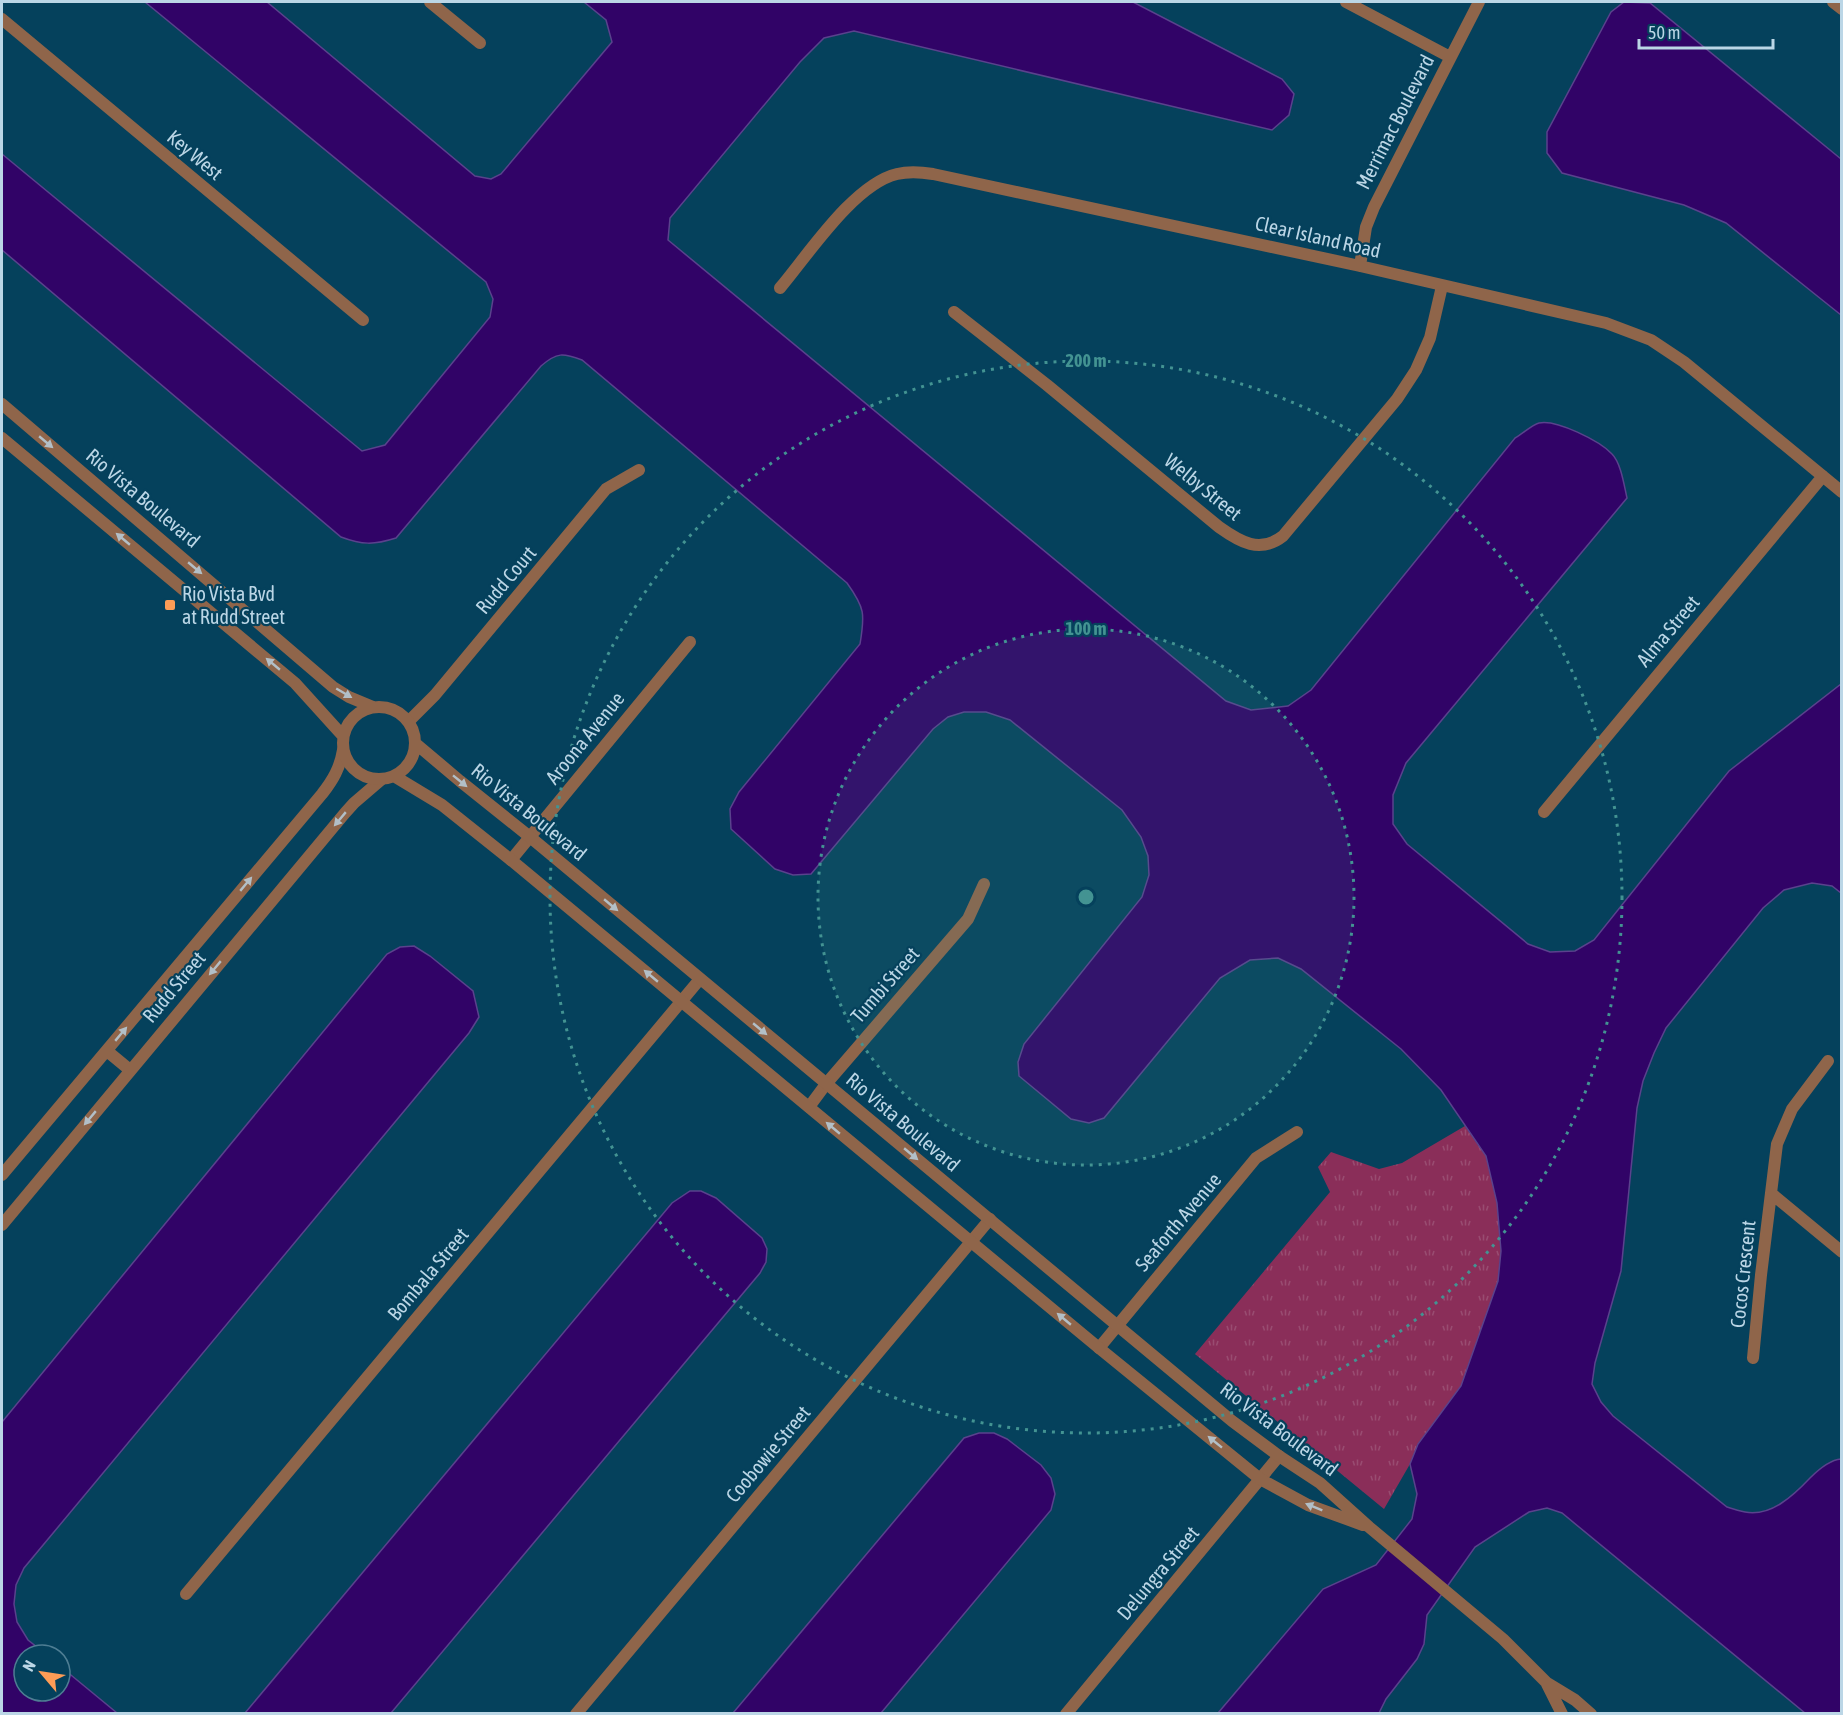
<svg xmlns="http://www.w3.org/2000/svg" width="1843" height="1715" viewBox="0 0 1843 1715" font-family="'Asap Condensed',sans-serif">
<defs>
<pattern id="park-tufts" width="24" height="20" patternUnits="userSpaceOnUse" patternTransform="scale(1.5)"><rect width="24" height="20" fill="#8a2e59"/><path d="M3 7l-1-3M5 7V3M7 7l1-3M15 17l-1-3M17 17v-4M19 17l1-3" fill="none" stroke="#994c71"/></pattern>
</defs>
<rect width="100%" height="100%" fill="#05415c"/>
<path fill="url(#park-tufts)" d="M1465 1126 1486 1156 1497 1203 1501 1251 1498 1281 1461 1386 1418 1444 1410 1464 1384 1509 1195 1354 1330 1192 1318 1167 1331 1152 1379 1169 1402 1163Z"/>
<path fill="#310367" stroke="#5a428d" stroke-width="1.5" d="M145 2H267L475 176 491 179 501 174 612 42 606 20 584 2H1133L1282 79 1294 94 1289 115 1272 130 854 31 824 38 800 62 670 218 668 240 1226 701 1251 710 1288 706 1311 690 1515 438C1522 434 1532 425 1539 423 1556 419 1600 441 1612 454 1621 463 1624 485 1627 498L1406 763 1393 795V824L1407 844 1528 944 1550 952 1575 951 1594 940 1729 771 1841 684V893L1832 886 1812 883 1784 890 1763 908 1666 1028 1654 1053 1643 1081 1637 1108 1621 1271 1595 1363 1592 1384 1601 1402 1613 1416 1727 1507C1733 1509 1739 1511 1745 1512 1771 1517 1794 1495 1810 1478 1818 1470 1829 1460 1841 1459V1713H1805L1562 1513 1547 1508 1529 1512 1475 1547 1427 1615 1424 1644 1417 1659 1386 1699 1379 1713H1218L1323 1589 1376 1565 1412 1519 1417 1494 1410 1464 1418 1444 1461 1386 1498 1281 1501 1251 1497 1203 1486 1156 1441 1090 1401 1049 1301 969 1278 958 1250 960 1220 978 1104 1118 1089 1123 1071 1119 1019 1076 1018 1062 1024 1044 1142 897 1149 875 1148 856 1141 837 1122 810 1010 720 986 712H964L948 717 933 729 811 874 793 875 775 869 731 829 730 809 739 792 860 644C865 614 865 608 847 583L582 360C563 353 557 352 541 366L396 538C374 545 362 545 341 537L2 250V154L362 451 385 445 490 317 493 299 486 282Z
M1624 2 1650 3 1841 159V315L1726 223 1684 205 1562 173 1547 153V132L1611 12Z
M414 946 430 956 473 991 479 1017 469 1033 24 1568 16 1585 14 1604 17 1622 28 1640 47 1655H24V1691H60V1666L117 1713H2V1422L387 954 400 947Z
M690 1191H701L716 1198 762 1238 767 1249 766 1262 760 1273 391 1713H245L672 1203Z
M979 1433H994L1007 1439 1041 1465 1051 1478 1055 1494 1051 1510 881 1713H733L964 1438Z"/>
<g fill="none" stroke-linecap="round" stroke-linejoin="round">
<path stroke="#8f654a" stroke-width="12" d="M430 2 480 43
M1346 2 1450 57
M1833 2 1842 9
M2 19 363 320
M1360 266 1366 227 1374 207 1479 2
M780 288C808 255 854 184 897 174 909 171 921 172 933 174L1360 266 1606 323 1651 340 1684 362 1842 492
M954 312 1047 385 1219 527C1240 542 1260 554 1283 536L1397 399 1416 370 1430 338 1442 286
M409 721 435 695 606 489 639 470
M1544 812 1823 476
M511 860 690 642
M107 1051 130 1070
M809 1107 826 1084 968 919 984 884
M2 1175 322 794C333 780 340 768 343 750
M1772 1194 1842 1252
M2 1225 345 813 354 803 382 779
M1099 1348 1256 1158 1297 1132
M1753 1358 1761 1275 1777 1144 1792 1109 1828 1061
M186 1594 700 979
M576 1714 990 1219
M1066 1714 1279 1456"/>
<path stroke="#8f654a" stroke-width="12" d="M2 404 333 687 349 697 373 707
M2 438 295 683 343 736
M343 743a36 36 0 1 1 72 0a36 36 0 1 1-72 0Z
M415 743 460 781 530 837 1232 1421 1279 1456 1320 1483 1369 1527 1503 1639 1547 1683 1575 1700 1591 1714
M394 776 442 805 511 860 1099 1348 1260 1479 1308 1505 1363 1525
M1547 1684 1562 1714"/>
</g>
<defs><path id="oneway-solid" d="M-6-.8H1V-3.2L6.5 0L1 3.2V.8H-6Z" transform="scale(1.5)"/></defs>
<g fill="#b2bfc7">
<use href="#oneway-solid" transform="translate(46 442) rotate(40)"/>
<use href="#oneway-solid" transform="translate(123 539) rotate(-140)"/>
<use href="#oneway-solid" transform="translate(195 568) rotate(40)"/>
<use href="#oneway-solid" transform="translate(273 664) rotate(-140)"/>
<use href="#oneway-solid" transform="translate(344 693) rotate(30)"/>
<use href="#oneway-solid" transform="translate(460 781) rotate(39)"/>
<use href="#oneway-solid" transform="translate(340 819) rotate(130)"/>
<use href="#oneway-solid" transform="translate(246 884) rotate(-50)"/>
<use href="#oneway-solid" transform="translate(611 905) rotate(40)"/>
<use href="#oneway-solid" transform="translate(215 968) rotate(130)"/>
<use href="#oneway-solid" transform="translate(651 976) rotate(-140)"/>
<use href="#oneway-solid" transform="translate(760 1029) rotate(40)"/>
<use href="#oneway-solid" transform="translate(121 1034) rotate(-50)"/>
<use href="#oneway-solid" transform="translate(90 1118) rotate(130)"/>
<use href="#oneway-solid" transform="translate(833 1128) rotate(-140)"/>
<use href="#oneway-solid" transform="translate(911 1154) rotate(40)"/>
<use href="#oneway-solid" transform="translate(1064 1319) rotate(-140)"/>
<use href="#oneway-solid" transform="translate(1215 1442) rotate(-141)"/>
<use href="#oneway-solid" transform="translate(1314 1507) rotate(-158)"/>
</g>
<circle cx="1086" cy="897" r="268" fill="#439392" fill-opacity=".12"/>
<g fill="none" stroke="#439392" stroke-width="3" stroke-dasharray="3 6">
<circle cx="1086" cy="897" r="268"/>
<circle cx="1086" cy="897" r="536"/>
</g>
<rect fill="#fd9c56" stroke="#05415c" stroke-width="2" x="164" y="599" width="12" height="12" rx="3"/>
<g text-anchor="middle" stroke-width="4.5" stroke-linejoin="round" paint-order="stroke">
<g font-size="20" fill="#bbd6e6" stroke="#05415c">
<text transform="translate(1395 122) rotate(-63)" y="7">Merrimac Boulevard</text>
<text transform="translate(195 155) rotate(40)" y="7">Key West</text>
<text transform="translate(1318 237) rotate(13)" y="7">Clear Island Road</text>
<text transform="translate(1203 487) rotate(39)" y="7">Welby Street</text>
<text transform="translate(143 498) rotate(40)" y="7">Rio Vista Boulevard</text>
<text transform="translate(506 580) rotate(-50)" y="7">Rudd Court</text>
<text transform="translate(1668 631) rotate(-50)" y="7">Alma Street</text>
<text transform="translate(585 738) rotate(-51)" y="7">Aroona Avenue</text>
<text transform="translate(529 812) rotate(39)" y="7">Rio Vista Boulevard</text>
<text transform="translate(885 985) rotate(-49)" y="7">Tumbi Street</text>
<text transform="translate(174 987) rotate(-50)" y="7">Rudd Street</text>
<text transform="translate(903 1122) rotate(40)" y="7">Rio Vista Boulevard</text>
<text transform="translate(1178 1222) rotate(-50)" y="7">Seaforth Avenue</text>
<text transform="translate(428 1274) rotate(-50)" y="7">Bombala Street</text>
<text transform="translate(1743 1274) rotate(-84)" y="7">Cocos Crescent</text>
<text transform="translate(1279 1429) rotate(37)" y="7">Rio Vista Boulevard</text>
<text transform="translate(768 1454) rotate(-50)" y="7">Coobowie Street</text>
<text transform="translate(1158 1573) rotate(-50)" y="7">Delungra Street</text>
</g>
<g font-size="20" fill="#bbd6e6" stroke="#05415c" text-anchor="start">
<text x="182" y="601">Rio Vista Bvd<tspan x="182" dy="23">at Rudd Street</tspan></text>
</g>
</g>
<circle cx="1086" cy="897" r="9" fill="#439392" stroke="#05415c" stroke-width="3"/>
<g font-size="18" text-anchor="middle" font-weight="bold" fill="#439392" stroke="#05415c" stroke-width="4.5" stroke-linejoin="round" paint-order="stroke">
<text x="1086" y="367">200 m</text>
<text x="1086" y="635">100 m</text>
</g>
<rect width="1843" height="1715" fill="none" stroke="#bbd6e6" stroke-width="6"/>
<g transform="translate(42 1673) rotate(299)"><circle r="28" fill="#05415c" stroke="#4e7d93" stroke-width="1.5"/>
<path d="M0-4.5L10 22L0 15L-10 22Z" fill="#fd9c56"/>
<text y="-9" font-size="16" font-weight="bold" text-anchor="middle" fill="#bbd6e6">N</text>
</g>
<path d="M1639 39v9h134v-9" fill="none" stroke="#bbd6e6" stroke-width="3"/>
<text x="1648" y="39" font-size="18" fill="#bbd6e6" stroke="#05415c" stroke-width="4.5" paint-order="stroke">50 m</text>
</svg>
